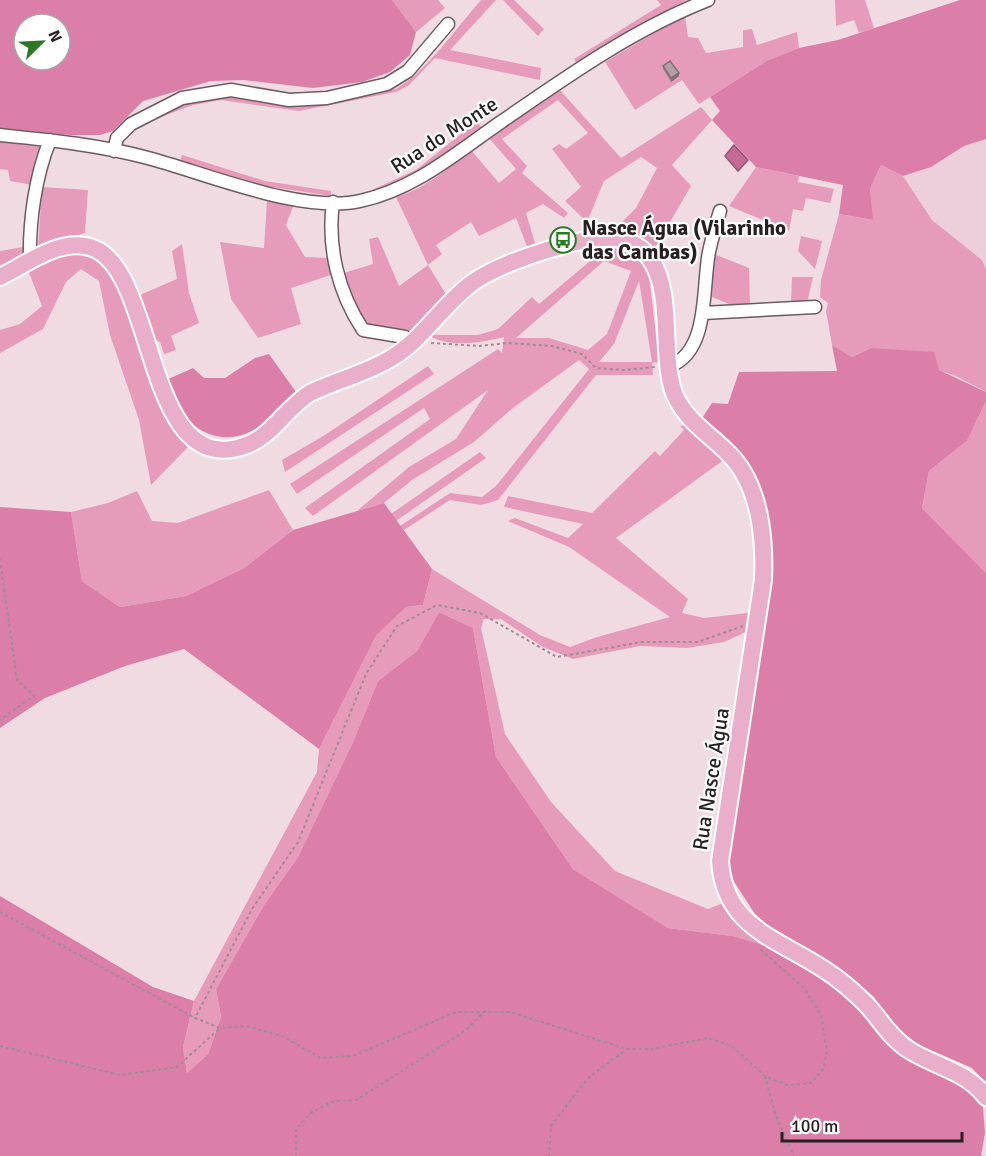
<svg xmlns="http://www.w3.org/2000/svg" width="986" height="1156" viewBox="0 0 986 1156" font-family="Signika,sans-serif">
<rect width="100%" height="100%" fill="#f1dbe3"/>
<path fill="#edcfdb" d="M986 139V269L982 260 932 220 903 176 931 167 964 146Z"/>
<path fill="#e69bbb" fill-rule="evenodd" d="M392 0H438L445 8 416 32Z
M481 0H496L450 50 541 68 540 80 435 58 408 86 396 92 299 111 221 100 193 105 158 118 156 114 191 101 221 96 298 106 396 89C427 71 457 27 481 0Z
M503 0H514L544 29 538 36Z
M657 0H687L578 65 574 59 661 5Z
M835 0H865L874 28 859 33 854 20 836 26Z
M685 15 688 37 698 38 706 53 743 47V30L752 29 757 45 797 32 799 48 768 60 699 104 682 80 635 110 605 62Z
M559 89 621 158 701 107 712 120 672 165 691 186 653 251 618 230 619 225 636 208 657 168 641 157 604 181 587 222 565 201 581 187 552 149 559 144 566 149 588 133 558 100 502 139 527 166 522 173 568 213 564 218 543 204 526 213 536 247 528 249 516 218 479 236 471 222 436 245 442 254 428 265 447 296 414 332 366 325 358 317 344 273 373 264 369 239 378 237 399 286 428 265 396 197C425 189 447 169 471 150L499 183 516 169 488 137Z
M477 121 481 127 417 174 373 193 372 190 416 170Z
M0 141 40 147 33 185 10 181 8 170 0 169Z
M182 155 265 181 331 191V196L266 186 180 161Z
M881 165 903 176 932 220 982 260 986 269V392L956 376 871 348 852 357 832 345 826 311 828 303 820 297 821 280 839 214 872 220 870 189Z
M756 167 799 176 798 182 834 189 830 203 806 198 803 211 793 209 789 231 729 206Z
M42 187 88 190 85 233 38 248Z
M267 200 294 204 286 225 305 257 330 258 334 274 291 288 301 324 258 338 231 299 220 242 264 248Z
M801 236 822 241 815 269 798 251Z
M182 244 189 293 199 323 171 336 176 350 164 354 160 342 151 338 137 304 142 294 177 279 172 251Z
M606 245C626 249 638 256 649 274L659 362 652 363 653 375H596L498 500 481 505 450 500 404 530 400 526 450 493 482 497 496 486 589 369 579 360 513 408 474 442 412 480 384 503 357 511 409 467 456 439 488 390 313 516 305 508 430 419 424 408 297 494 290 484 498 349 502 353 504 337C481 343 448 348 428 335H478L498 329 532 297 539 304 596 256 592 248ZM604 261 631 271 607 334 588 350 549 338H516ZM639 281 652 362H599L614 344Z
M23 247V259L0 271V251Z
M64 253C95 254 103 257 119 285L168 423 189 446 151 485 139 420 110 335 99 281 81 269 66 282 43 329 0 353V330L20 324 42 306 28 270Z
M714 254 749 268 750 304H729L712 297Z
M792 277H813L807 303H791Z
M428 366 434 374 285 472 282 460 325 435Z
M986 401V573L922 508 929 471 967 441Z
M687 425 725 459 616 538 688 599 682 613 704 618 748 613 752 620 750 630 724 642 687 648 640 646 573 659 543 647 501 619H484L481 628 505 734 551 802 615 871 708 909 723 903 748 931 776 949 733 936 668 928 573 869 496 757 473 628 439 612 417 651 378 681 353 742 298 857 264 905 216 989 221 1017 208 1054 187 1073 183 1047 194 1001 317 772 319 749 376 636 406 607 423 605 432 569 540 635 570 647 597 637 670 617 569 547 508 521 515 518 568 538 583 524 504 507 508 496 592 513 655 451 660 456 684 430 680 426Z
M480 452 486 458 396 521 391 514Z
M269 490 293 530 244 568 186 596 120 607 82 581 71 512 108 503 137 491 152 521 178 523Z"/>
<path fill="#db7fa9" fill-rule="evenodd" d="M0 0H392L416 32 410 55 390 72 362 82 313 88 243 80 211 81 143 101 113 131 100 135H69L0 128ZM24 24H60V60H24Z
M960 0H986V139L964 146 931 167 903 176 881 165 870 189 873 220 839 214 843 185 756 167 712 120 720 111 710 97 768 60 799 48 838 40Z
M832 345 852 357 871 348 934 352 939 370 986 392V401L967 441 929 471 922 508 986 573V1083L972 1068 919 1045 889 1022 874 997 836 966 785 941 755 914 731 877 729 845 769 590 760 494 747 462 725 436 702 418 712 403 728 404 739 372 837 371Z
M269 354 296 392C284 402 275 415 263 424 232 447 198 439 177 406 172 398 170 388 166 380L193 368 204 378H225L255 358Z
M384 503 432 569 423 605 406 607 376 636 319 749 184 649 125 666 45 698 0 728V507L71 512 82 581 120 607 186 596 244 568 293 530Z
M439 612 473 628 496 757 573 869 668 928 733 936 776 949 827 982 862 1010 895 1051 969 1088 983 1107 985 1133 981 1156H0V896L153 987 194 1001 183 1047 187 1073 208 1054 221 1017 216 989 264 905 298 857 353 742 378 681 417 651Z"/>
<path fill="#c46a94" stroke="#955472" stroke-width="1.5" d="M734 145 748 160 738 171 725 156Z"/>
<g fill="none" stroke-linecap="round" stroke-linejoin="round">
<g stroke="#6d5b62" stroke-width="15">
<path id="minor" d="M0 135C49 140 100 145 148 158 205 173 302 214 360 201 415 189 456 153 501 122 566 77 634 29 708 0
M114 151 117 138 131 124 182 98 231 90 289 100 327 98 387 84 408 71 448 24
M333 202C327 247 338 292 363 330L405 337 413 342
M30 261C29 222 35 177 50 140
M703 313 815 307
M670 366C710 351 702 286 709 252 712 238 716 224 720 211"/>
</g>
<g stroke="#fff" stroke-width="20">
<path id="major" d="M0 277C25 265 55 241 85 246 160 256 139 485 247 445 273 435 287 407 310 393 337 380 368 373 393 357 424 338 443 304 472 283 499 263 580 236 613 238 628 239 643 247 651 260 674 295 660 354 674 393 684 419 709 434 728 453 760 484 765 538 763 580L720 861C725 933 786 940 835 977 846 985 857 995 866 1004 880 1019 888 1035 906 1048 932 1066 966 1070 986 1097"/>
</g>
<path stroke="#9d8d93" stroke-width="2" stroke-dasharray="3 3" stroke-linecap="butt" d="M431 343 479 346 508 343 552 346 582 354 596 368 624 370 655 367
M0 559 17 680 34 696 0 720
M743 626 698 642H642L557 657 480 613 437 605 397 626 366 674 298 842 252 909 195 1018 220 1028 246 1026 282 1036 321 1058 353 1056 456 1012H510L627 1049H652L708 1038 732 1046 765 1076 787 1085 811 1083 823 1070 827 1051 821 1015 804 988 761 950
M0 912 195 1018
M0 1046 120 1075 177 1067 220 1028
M765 1076 776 1116 794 1156
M296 1156V1129L312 1112 334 1101 356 1100 391 1078 465 1031 486 1010
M549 1156 551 1126 588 1078 627 1049"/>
<use href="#minor" stroke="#fff" stroke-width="12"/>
<use href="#major" stroke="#e9aeca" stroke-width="16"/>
</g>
<path fill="#9a8890" d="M663 66 679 76 671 82 663 69Z"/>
<path fill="#7d6f75" d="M679 73V76L671 82V78Z"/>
<path fill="#b39ea7" stroke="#7d6f75" stroke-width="1.5" d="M670 61 679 73 671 78 663 66Z"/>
<defs>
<g id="bus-ring" transform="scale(1.35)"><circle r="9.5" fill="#fff" stroke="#2a7a23" stroke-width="1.5"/><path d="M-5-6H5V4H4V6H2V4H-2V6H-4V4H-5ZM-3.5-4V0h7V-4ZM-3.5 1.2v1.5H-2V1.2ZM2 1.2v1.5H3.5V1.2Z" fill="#2a7a23"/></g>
</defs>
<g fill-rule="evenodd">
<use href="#bus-ring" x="563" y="240"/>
</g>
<g text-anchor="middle" stroke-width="4.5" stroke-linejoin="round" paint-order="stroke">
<g font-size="21" fill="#271f22" stroke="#fff">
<text transform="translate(444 135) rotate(-33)" y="7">Rua do Monte</text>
<text transform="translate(711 779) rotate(-81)" y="7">Rua Nasce Água</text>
</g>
<g font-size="21" font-weight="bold" fill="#271f22" stroke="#fff" text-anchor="start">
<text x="582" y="235">Nasce Água (Vilarinho<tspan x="582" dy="24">das Cambas)</tspan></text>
</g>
</g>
<g transform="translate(42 42) rotate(66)"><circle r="28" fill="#ffffff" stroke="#a9a5a7" stroke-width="1.5"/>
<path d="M0-4.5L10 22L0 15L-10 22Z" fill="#2a7a23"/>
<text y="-9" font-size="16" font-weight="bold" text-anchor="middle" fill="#271f22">N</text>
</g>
<path d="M782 1132v9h180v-9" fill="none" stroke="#271f22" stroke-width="3"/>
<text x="791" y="1132" font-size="18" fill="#271f22" stroke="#ffffff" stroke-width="4.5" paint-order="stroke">100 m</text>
</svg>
